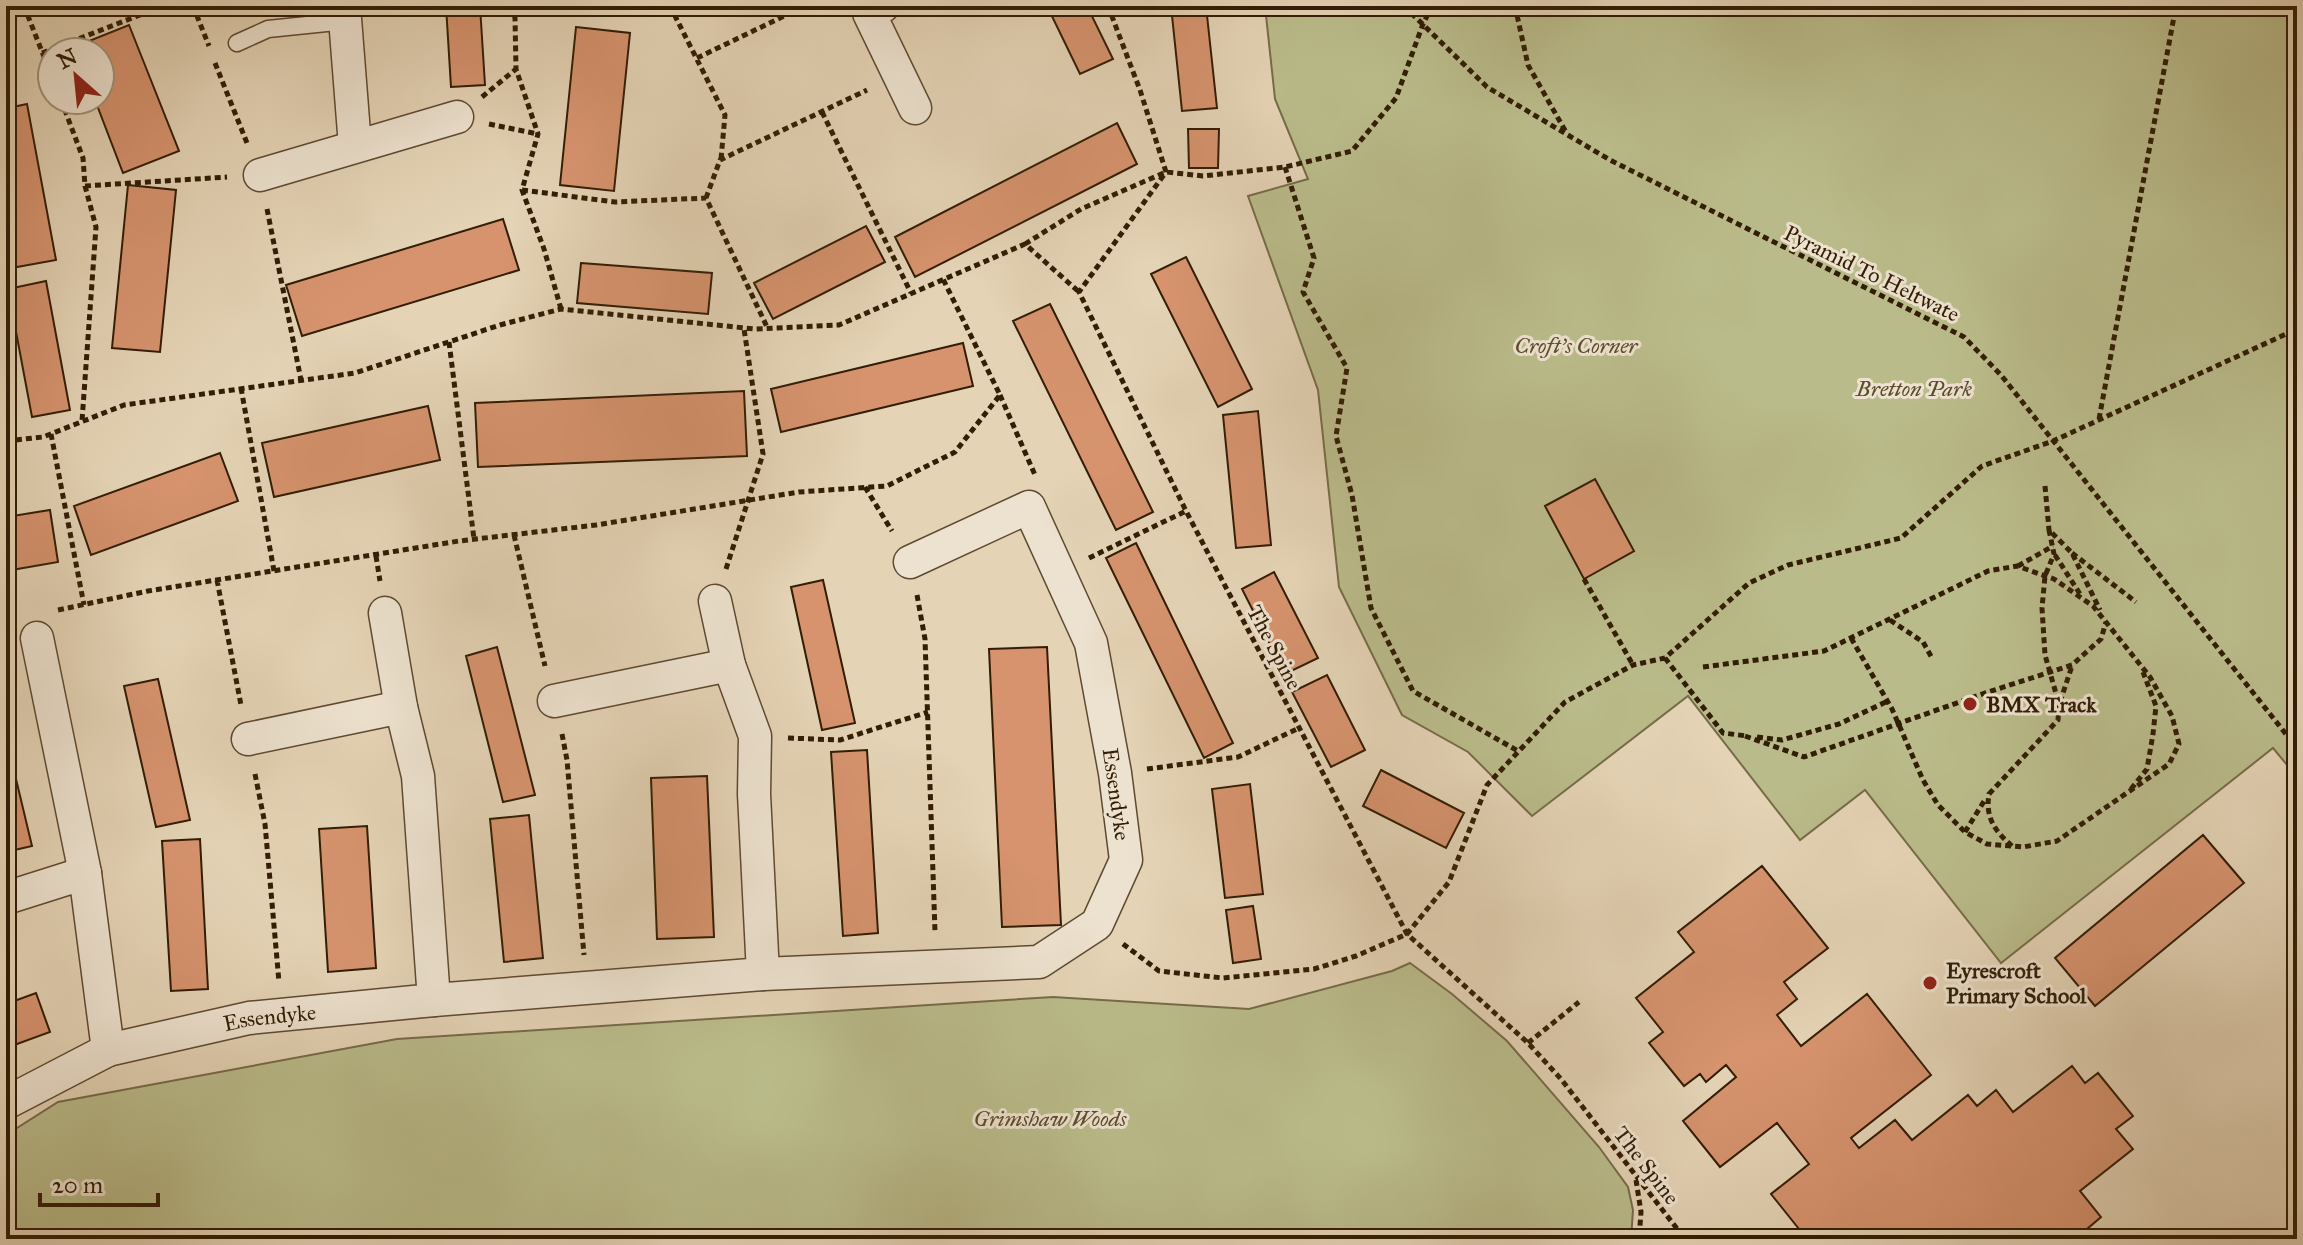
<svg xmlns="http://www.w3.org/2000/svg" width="2303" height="1245" viewBox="0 0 2303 1245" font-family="'IM FELL Great Primer',serif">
<rect width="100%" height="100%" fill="#e4d3b5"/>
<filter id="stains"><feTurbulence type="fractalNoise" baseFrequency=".0025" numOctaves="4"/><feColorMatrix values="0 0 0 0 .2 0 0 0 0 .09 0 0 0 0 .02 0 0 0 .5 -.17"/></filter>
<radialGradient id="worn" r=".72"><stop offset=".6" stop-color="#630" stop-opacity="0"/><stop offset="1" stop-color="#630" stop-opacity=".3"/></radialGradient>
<path fill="#babb8a" stroke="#766c48" stroke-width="2" d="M1265 6H2297V777L2273 748 2001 963 1865 790 1800 840 1688 696 1532 816 1468 752 1402 715 1339 587 1318 390 1248 196 1308 179 1275 99Z
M1410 963 1452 994 1507 1041 1599 1147 1628 1187 1633 1210 1631 1239H6V1135L58 1102 397 1039 1053 997 1249 1009 1392 971Z"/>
<path fill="#d6936e" stroke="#321d05" stroke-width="2" d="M446 6H480L485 85 451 87Z
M1047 6H1087L1113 59 1080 74Z
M1171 6H1206L1217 108 1182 111Z
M129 25 179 151 123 173 95 100H100V52H76L74 47Z
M576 27 630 33 614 191 560 185Z
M6 96 8 108 27 104 56 260 6 269Z
M1117 123 1137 164 915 277 895 237Z
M1188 129H1219L1218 168H1189Z
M128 185 176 190 160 352 112 348Z
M503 219 519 270 302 336 286 285Z
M866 226 885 262 773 319 754 283Z
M1186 257 1252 389 1218 407 1151 274Z
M581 263 712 273 708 314 577 303Z
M46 281 70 410 32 417 8 289Z
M1050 304 1153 512 1116 530 1013 321Z
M963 343 973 386 781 432 771 389Z
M744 391 747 456 478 467 475 403Z
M428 406 440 460 274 497 262 443Z
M1258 411 1271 545 1236 548 1223 415Z
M220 453 238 501 91 555 74 506Z
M1595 479 1634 551 1584 579 1545 506Z
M50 510 58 562 6 571V517Z
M1136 543 1233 743 1204 758 1106 558Z
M1274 572 1318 658 1285 674 1242 589Z
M823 580 855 723 822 730 791 587Z
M497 647 535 795 503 802 466 656Z
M1047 647 1061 925 1002 927 989 649Z
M1327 675 1365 750 1331 767 1292 692Z
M158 679 190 820 156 827 124 686Z
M6 737 32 846 6 852Z
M867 750 878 933 843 936 831 752Z
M1381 770 1464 813 1446 848 1363 806Z
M707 776 714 937 657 939 651 778Z
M1250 784 1263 894 1225 898 1212 789Z
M529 815 543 958 504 962 490 819Z
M367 826 376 968 328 972 319 829Z
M2203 835 2244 883 2095 1006 2055 958Z
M200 839 208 989 171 991 162 841Z
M1762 866 1828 948 1784 982 1797 999 1777 1015 1801 1046 1867 994 1931 1075 1851 1138 1859 1148 1895 1120 1912 1140 1968 1095 1977 1106 1996 1090 2013 1112 2072 1066 2085 1083 2098 1073 2133 1116 2116 1129 2133 1149 2080 1191 2101 1217 2080 1235 2083 1239H1828L1820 1230 1807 1239 1771 1194 1809 1164 1777 1123 1720 1167 1683 1121 1736 1077 1726 1065 1706 1082 1700 1074 1684 1086 1649 1043 1663 1032 1636 998 1694 952 1678 932Z
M1253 906 1261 959 1233 963 1226 910Z
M36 993 50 1032 6 1048V1004Z"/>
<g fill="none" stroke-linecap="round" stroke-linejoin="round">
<g stroke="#5e4a31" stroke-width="19">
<path id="lane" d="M237 43 268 29 346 21"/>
</g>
<g stroke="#5e4a31" stroke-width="35">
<g id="street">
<path d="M344 6 355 146"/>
<path d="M883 6 869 13 915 108"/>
<path d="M260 175 457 117"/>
<path d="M37 638 85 873"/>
<path d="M554 701 729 665"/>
<path d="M248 739 401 707"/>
<path d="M6 898 85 873 108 1050"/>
<path d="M763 974 1039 962 1097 924 1126 860 1115 773 1091 643 1029 507 910 562"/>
<path d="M434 1000 763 974 754 794 755 736 729 665 715 601"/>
<path id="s1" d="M6 1103 108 1050 249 1018 434 1000 418 776 401 707 385 613"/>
</g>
</g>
<path stroke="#321d05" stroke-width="5" stroke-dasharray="6 4" stroke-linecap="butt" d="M24 6 52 77
M193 6 209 46
M511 6 515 18 516 69 538 134 522 190 544 249 561 309
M670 6 725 115 721 159
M1108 6 1140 90 1166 172 1079 292 1186 511 1407 934 1528 1043 1561 1079 1685 1239
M1404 6 1487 87 1610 160 1964 337 2001 375 2297 748
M1515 6 1528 65 1567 134
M42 53 163 6
M697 58 805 6
M215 63 247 143
M482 97 516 69
M61 100 83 158 85 186 96 227 82 421
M822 112 911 293
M489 124 538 134
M1285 167 1314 258 1303 292 1347 368 1336 436 1352 495 1371 608 1413 691 1518 751
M85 186 227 177
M522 190 615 202 706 198 768 329
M706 198 720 160 867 90
M267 209 301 380
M1025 244 1081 209 1166 172 1203 176 1285 167 1352 151 1396 98 1423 24 1432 6
M449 342 474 539
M241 388 274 571
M1000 395 1035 475
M2099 419 2176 6
M51 434 84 605
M6 441 43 437 124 405 355 373 500 325 561 309 755 329 839 325 1025 244 1079 292
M2045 486 2049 530
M865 487 892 531
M514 535 545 666
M2072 553 2136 602
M2055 555 2080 594
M376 556 380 581
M1089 558 1186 511
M2018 566 2053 546
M726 569 763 454 744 329
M1584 579 1633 665
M217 580 241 705
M917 595 925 639 935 932
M58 610 148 591 459 541 596 525 799 492 887 486 955 452 1000 395 943 279
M1890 620 1923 642 1932 658
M1665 658 1723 733 1747 736
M1703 667 1824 651 1988 571 2017 566 2054 579 2093 606 2150 677 2172 716 2179 744 2169 764 2057 841 2023 847 1987 844 1965 832 1938 805 1923 780 1892 709 1851 638
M2060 702 2072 666
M562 734 567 760 584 955
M1745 736 1804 757 1985 693 2072 665 2101 639 2106 622
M1757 737 1782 740 1839 724 1888 701
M788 738 840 740 928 712
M1147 769 1238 757 1299 728
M255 774 265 824 279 982
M2131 789 2147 769 2153 734 2156 706 2143 672
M1965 832 1986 798
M2012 846C1995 831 1985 818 1989 794L2058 720 2059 704 2045 655 2042 608 2045 576 2054 554 2049 530 2072 553 2100 610
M1123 944 1159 971 1223 978 1314 969 1356 956 1407 934 1449 882 1487 785 1565 702 1633 665 1665 658 1749 583 1788 565 1901 538 1982 466 2053 441 2297 329
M1528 1043 1579 1002
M1636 1180 1641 1212 1639 1239"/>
<use href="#lane" stroke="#ede2cf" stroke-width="16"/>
<use href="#street" stroke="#ede2cf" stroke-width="32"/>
</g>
<g fill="#8f2418" stroke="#ede2cf" stroke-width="3">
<circle cx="1970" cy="704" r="8"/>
<circle cx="1930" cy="983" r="8"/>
</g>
<g text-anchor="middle" stroke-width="6" stroke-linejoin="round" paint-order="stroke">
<g font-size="22" fill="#321d05" stroke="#ede2cf">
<text transform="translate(1872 273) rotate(26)" y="8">Pyramid To Heltwate</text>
<text transform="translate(1275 647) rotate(62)" y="8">The Spine</text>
<text transform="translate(1117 794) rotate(82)" y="8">Essendyke</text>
<text dy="8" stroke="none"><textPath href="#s1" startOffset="280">Essendyke</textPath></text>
<text transform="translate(1647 1165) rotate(52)" y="8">The Spine</text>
</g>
<g font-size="22" font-style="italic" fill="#5b4c2d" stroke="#ede2cf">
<text x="1576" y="353">Croft's Corner</text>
<text x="1914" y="396">Bretton Park</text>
<text x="1050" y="1126">Grimshaw Woods</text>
</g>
<g font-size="22" font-weight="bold" fill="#321d05" stroke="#ede2cf" text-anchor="start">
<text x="1986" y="712">BMX Track</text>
<text x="1946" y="978">Eyrescroft<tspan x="1946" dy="25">Primary School</tspan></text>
</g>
</g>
<rect width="2303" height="1245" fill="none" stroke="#e4d3b5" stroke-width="32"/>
<rect x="8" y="8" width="2287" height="1229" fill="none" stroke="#321d05" stroke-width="4"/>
<rect x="16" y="16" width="2271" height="1213" fill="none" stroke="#321d05" stroke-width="2"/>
<g transform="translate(76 76) rotate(333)"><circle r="38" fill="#ede2cf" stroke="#a2937e" stroke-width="2"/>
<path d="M0-6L14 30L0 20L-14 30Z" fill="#8f2418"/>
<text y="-12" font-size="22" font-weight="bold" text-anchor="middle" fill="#321d05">N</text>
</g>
<path d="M40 1193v12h118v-12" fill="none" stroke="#321d05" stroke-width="4"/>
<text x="52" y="1193" font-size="24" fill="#321d05" stroke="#ede2cf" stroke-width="6" paint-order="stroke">20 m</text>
<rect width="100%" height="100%" filter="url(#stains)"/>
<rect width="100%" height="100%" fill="url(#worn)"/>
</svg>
